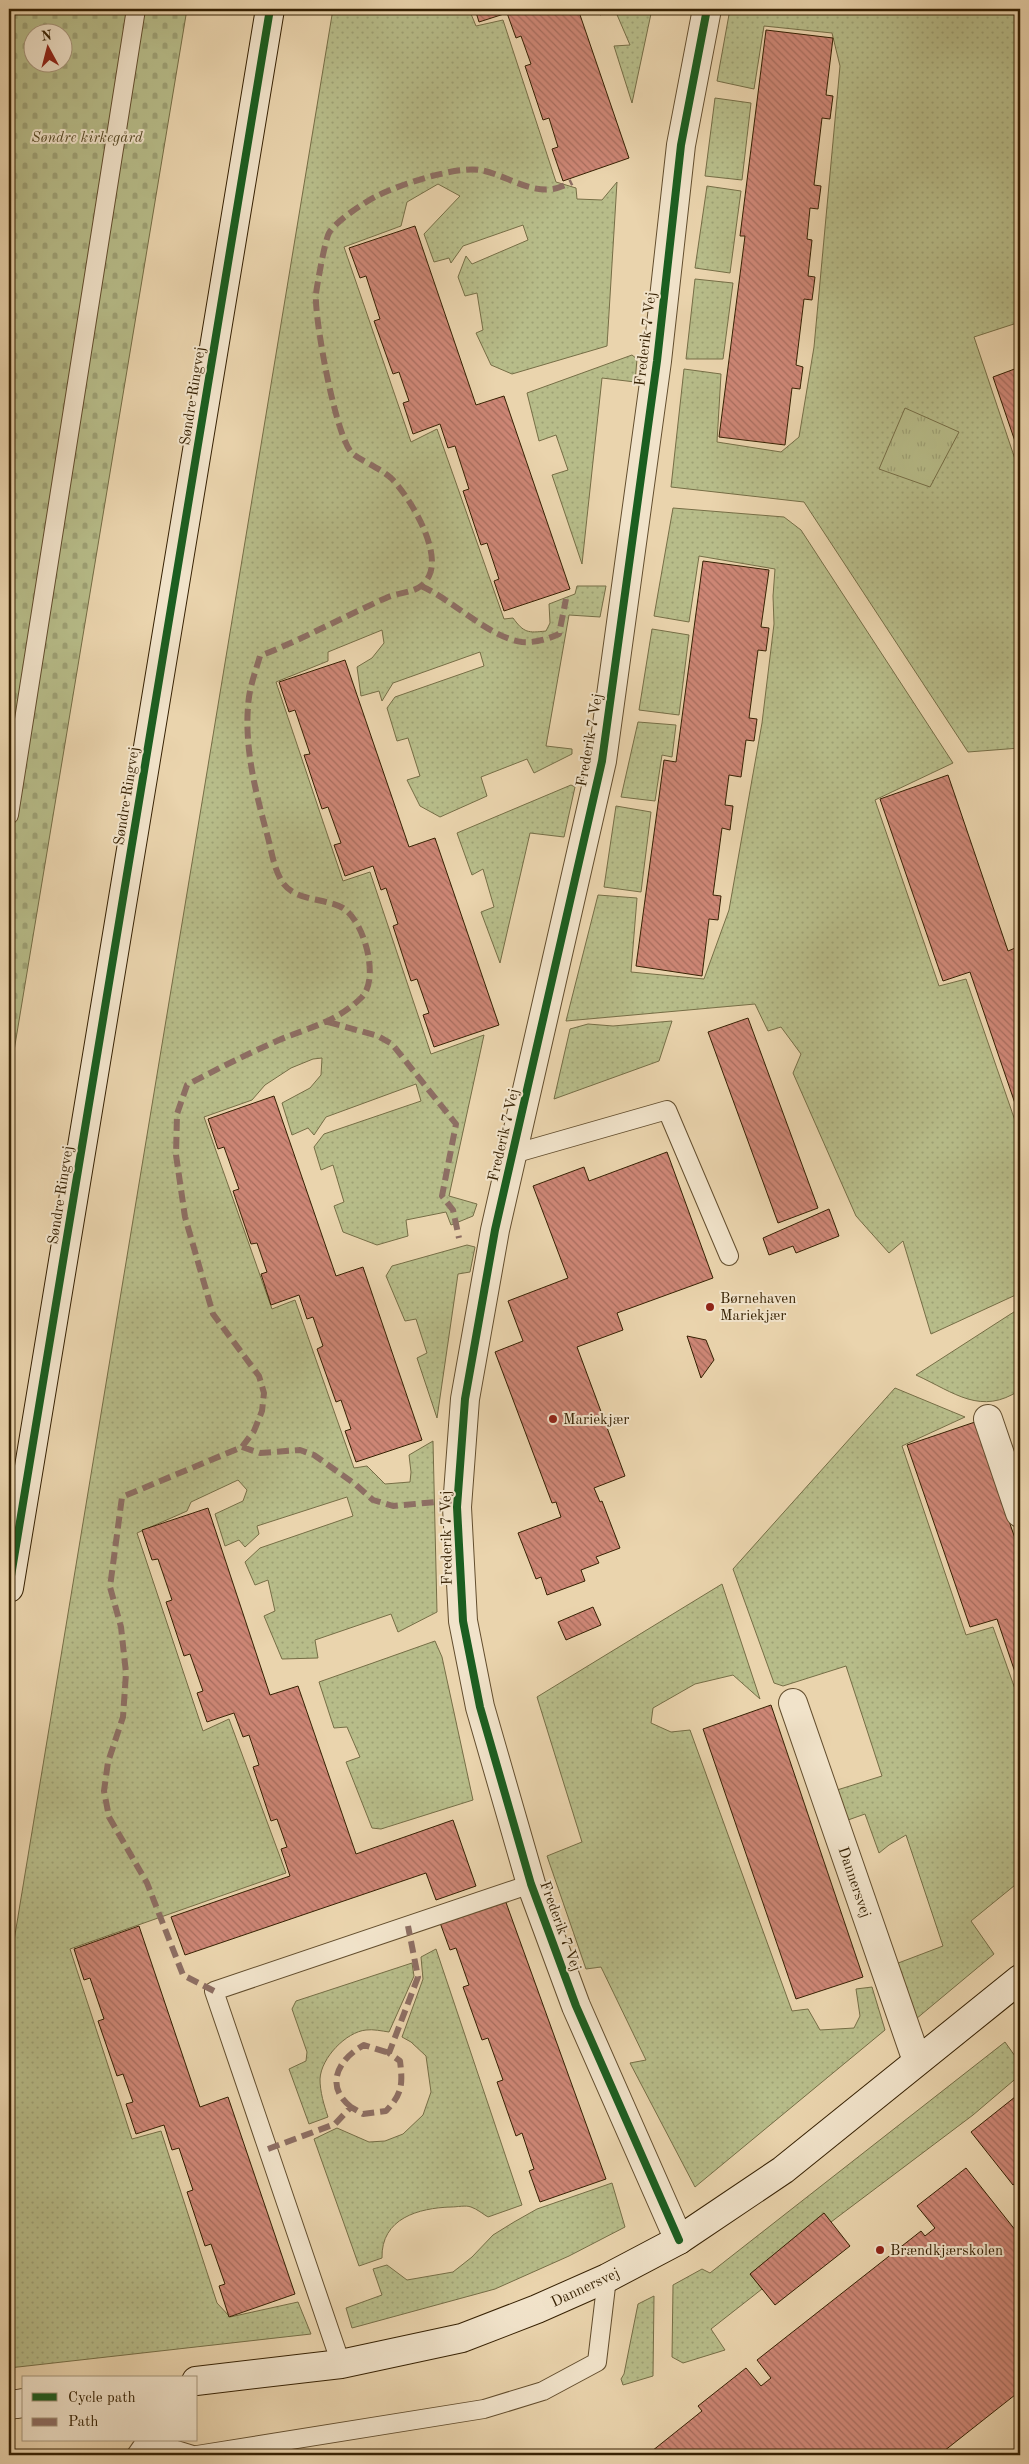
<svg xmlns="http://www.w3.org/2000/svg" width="1029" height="2464" viewBox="0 0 1029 2464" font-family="'Old Standard TT',serif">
<defs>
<pattern id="grass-dots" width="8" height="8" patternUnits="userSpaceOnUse" patternTransform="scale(1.25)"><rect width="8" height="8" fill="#b7bc89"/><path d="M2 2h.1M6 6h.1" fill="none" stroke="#9ea175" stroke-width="1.8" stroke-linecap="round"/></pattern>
<pattern id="cemetery-stones" width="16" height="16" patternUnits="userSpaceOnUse" patternTransform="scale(1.25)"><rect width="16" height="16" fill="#b7bc89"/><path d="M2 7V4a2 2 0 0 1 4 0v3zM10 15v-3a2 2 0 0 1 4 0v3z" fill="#9ea175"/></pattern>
<pattern id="park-tufts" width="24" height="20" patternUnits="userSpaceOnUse" patternTransform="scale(1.25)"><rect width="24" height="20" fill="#b7bc89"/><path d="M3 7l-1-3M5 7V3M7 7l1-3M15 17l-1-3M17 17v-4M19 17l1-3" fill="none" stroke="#9ea175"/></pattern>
<pattern id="building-back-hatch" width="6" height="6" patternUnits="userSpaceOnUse" patternTransform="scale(1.25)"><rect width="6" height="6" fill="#cd8675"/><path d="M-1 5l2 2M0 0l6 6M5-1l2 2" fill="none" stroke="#a76d5e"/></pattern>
</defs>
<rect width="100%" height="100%" fill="#ead4ad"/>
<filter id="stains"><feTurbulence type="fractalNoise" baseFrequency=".004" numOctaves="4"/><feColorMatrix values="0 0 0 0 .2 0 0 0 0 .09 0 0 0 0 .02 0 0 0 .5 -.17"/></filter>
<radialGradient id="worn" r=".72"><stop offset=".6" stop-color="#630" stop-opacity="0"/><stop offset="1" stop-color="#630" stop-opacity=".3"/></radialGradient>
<path fill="url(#grass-dots)" stroke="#766e46" d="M333 9H469L476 26 503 20 556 182 576 188 577 199 602 200 617 182 607 346 512 374 491 365 476 333 483 330 477 293 465 296 458 277 466 256 472 264 528 240 523 225 463 246 451 263 449 258 434 262 424 234 460 196 438 184 407 202 401 226 344 247 411 442 437 429 504 619 513 618C524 633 528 633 546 631L550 623 549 604 575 594 577 586H606L600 617 569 615 546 746 572 749V754L534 773 527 759 481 777 487 796 440 817 420 806 407 780 420 776 408 738 397 741 387 708 395 697 484 666 480 652 393 683 382 701 379 691 361 696 357 667 372 658 384 643 382 630 328 652V661L276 682 343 881 370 872 431 1054 484 1035 449 1196 477 1204 473 1216 451 1225 446 1212 406 1220 408 1236 377 1245 343 1232 334 1206 344 1202 333 1165 321 1170 314 1147 324 1134 421 1101 416 1084 326 1117 314 1135 308 1128 292 1135 282 1103 310 1088 321 1075 322 1058 313 1059 291 1068 265 1085 252 1100 204 1117 272 1309 295 1300 354 1468 367 1466 385 1484 410 1482 411 1472 409 1455 433 1441 437 1612 398 1632 391 1614 315 1640 318 1658 282 1659 264 1616 275 1611 268 1580 255 1585 245 1562 260 1548 353 1516 347 1497 257 1526 259 1534 245 1547 239 1540 225 1546 215 1514 243 1501 247 1490 238 1480 191 1502 187 1511 137 1533 203 1731 229 1719 286 1873 70 1949 132 2139 161 2131 217 2303 230 2317 298 2302 311 2334 9 2368V1971Z
M598 9H652L632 103 614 46 630 45 615 10 600 15Z
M730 9H1012L1020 11V322L974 337 1020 474V748L968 752 804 502 671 487 684 369 721 374 717 442 781 452 799 437 814 347 840 66 832 33 764 26 754 89 717 81Z
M715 98 751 103 742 180 705 176Z
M707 186 741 191 730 273 695 268Z
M695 279 733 283 723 359H686Z
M632 355 637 359 635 382 602 378 582 564 552 475 568 470 556 435 539 441 527 393Z
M673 508 784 517 801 530 953 763 875 800 939 986 966 979 1020 1135V1293L931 1334 903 1241 889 1253 856 1216 793 1073 801 1054 781 1027 768 1031 755 1004 566 1021 598 895 637 898 631 972 704 979 729 910 762 723 774 624 773 596 775 569 699 556 689 622 654 616Z
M652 629 689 635 679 715 639 710Z
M638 722 676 725 672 757 662 755 655 801 621 797Z
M571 785 575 787 564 837 530 833 500 963 481 912 494 907 483 869 472 875 457 833Z
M616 806 651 812 641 892 604 887Z
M672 1021 659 1061 554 1099 570 1029 588 1024 613 1026Z
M467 1245 475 1247 470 1272 458 1274 437 1418 417 1358 427 1353 416 1319 405 1321 386 1276 392 1266Z
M1020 1308V1390C981 1416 955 1393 916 1375Z
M895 1388 965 1417 902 1446 966 1635 993 1627 1020 1703V1881L971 1921 994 1954 916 2019 893 1965 943 1946 906 1835 889 1845 879 1853 865 1814 848 1820 837 1790 882 1776 846 1666 783 1686 774 1683 733 1569Z
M722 1584 760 1699 733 1675 695 1684 653 1708 651 1723 671 1732 690 1730 792 2011 808 2009 820 2030 854 2028 860 2016 856 1989 872 1987 885 2030 695 2187 630 2063 646 2060 601 1967 586 1969 547 1856 582 1842 537 1697Z
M435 1641 442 1657 473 1800 381 1829 372 1828 346 1762 360 1757 347 1727 334 1728 319 1682Z
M436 1949 522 2205 488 2217C483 2214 477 2209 471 2207 466 2205 457 2207 451 2207 419 2208 381 2218 382 2258L359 2266 314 2139 337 2128 369 2142 385 2141 403 2134 423 2115 431 2092 426 2056 411 2042 402 2037 423 1979 421 1957Z
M412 1963 414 1976 389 2032C382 2031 373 2029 366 2030 346 2032 321 2058 320 2079 320 2092 324 2105 328 2117L309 2124 289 2069 306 2061 307 2052 292 2009 296 2001Z
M1005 2042 1020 2063V2075L973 2115 831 2222 824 2214 750 2274 762 2289 711 2329 725 2350 683 2363 672 2357 673 2285 702 2269 710 2273Z
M612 2183 625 2227 569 2256 495 2289 352 2328 346 2308 382 2295 373 2269 387 2265 407 2280 453 2272 472 2257 493 2235 514 2222 537 2209Z
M654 2296 653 2376 623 2385 621 2379 624 2374 638 2304Z"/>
<path fill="url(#cemetery-stones)" stroke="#766e46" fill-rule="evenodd" d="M9 9H187L9 1081ZM32 32H62V62H32Z"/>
<path fill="url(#park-tufts)" stroke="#766e46" d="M905 408 959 432 930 487 879 469Z"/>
<path fill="url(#building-back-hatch)" stroke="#362103" d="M475 9H578L629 158 563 181 552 149 558 147 549 118 543 120 525 66 531 64 521 36 516 38 507 13 479 22Z
M766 30 833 38 826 95 833 96 830 119 822 118 814 185 821 186 818 209 810 208 807 239 812 240 808 276 815 277 812 300 804 299 796 365 803 367 800 389 792 388 785 445 719 437 745 236H740Z
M415 226 476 405 504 396 570 589 504 611 494 581 499 579 487 543 481 545 463 491 469 489 455 446 448 448 440 424 413 434 403 403 409 401 399 372 393 374 374 321 380 319 366 276 360 278 349 248Z
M1020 367V456L993 377Z
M703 561 769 570 761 627 769 628 766 651 758 650 749 718 757 719 754 741 746 740 741 777 729 775 725 805 733 806 730 830 722 828 713 895 721 896 718 920 709 919 702 976 636 966 664 760 676 762Z
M345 660 409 847 435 838 499 1025 434 1047 423 1015 429 1013 417 979 411 981 393 926 398 924 386 888 381 890 373 866 345 876 334 845 341 843 328 807 322 809 304 755 310 754 295 710 289 712 279 682Z
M948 775 1008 951 1020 946V1118L970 972 943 981 880 799Z
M748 1018 818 1208 778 1223 708 1032Z
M274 1096 336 1276 363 1267 422 1440 356 1462 345 1431 351 1429 341 1400 336 1402 317 1349 323 1346 313 1317 307 1319 299 1295 271 1305 261 1274 267 1272 257 1243 251 1244 233 1191 239 1189 224 1147 218 1149 208 1119Z
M667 1152 713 1278 617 1313 623 1330 577 1347 625 1476 594 1488 600 1502 602 1501 620 1548 596 1557 599 1563 581 1570 585 1581 547 1595 541 1577 536 1579 518 1533 561 1517 556 1502 552 1503 495 1352 523 1341 508 1301 568 1278 533 1186 584 1167 589 1181Z
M829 1209 839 1236 796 1253 793 1246 769 1255 763 1238Z
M687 1336 706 1340 714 1360 701 1378Z
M975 1422 1020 1553V1687L997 1619 970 1627 907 1445Z
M208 1508 270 1695 298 1686 356 1854 453 1820 476 1886 436 1900 426 1873 185 1955 171 1917 290 1876 281 1849 287 1847 277 1819 271 1821 253 1767 259 1765 249 1735 243 1737 234 1713 207 1722 197 1693 203 1691 190 1654 184 1656 166 1602 172 1600 158 1559 152 1560 142 1530Z
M593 1607 601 1625 566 1640 558 1622Z
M771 1705 863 1977 796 1999 703 1729Z
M504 1897 606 2179 540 2202 529 2171 534 2169 522 2133 516 2136 497 2082 503 2080 488 2038 482 2040 463 1987 469 1985 456 1948 450 1950 439 1920Z
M139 1926 200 2107 228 2097 295 2294 229 2317 219 2286 225 2284 211 2244 205 2246 187 2192 193 2190 179 2148 172 2150 164 2125 136 2134 126 2104 133 2102 123 2074 117 2076 98 2021 104 2019 90 1978 84 1980 74 1949Z
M1020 2093V2180L1013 2185 971 2132Z
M966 2168 1020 2236V2391L939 2455H647L702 2411 698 2406 746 2368 761 2386 771 2378 757 2360 921 2231 925 2236 935 2228 917 2206Z
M824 2213 850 2246 775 2305 750 2274Z"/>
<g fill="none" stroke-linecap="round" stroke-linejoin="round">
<g stroke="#634e2e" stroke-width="20">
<path id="lane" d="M9 815 136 9
M513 1154 667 1110 729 1256
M341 2364 214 1991 531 1884
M144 2440 193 2455
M136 2455 145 2442
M197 2455 484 2409 543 2391 597 2362 607 2278"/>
</g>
<g stroke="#634e2e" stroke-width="30">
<path id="street" d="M988 1419 1020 1513
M793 1703 917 2061
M679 2240 576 2006 531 1884 480 1707 463 1621 457 1507 465 1399 495 1230 602 761 657 361 681 145 707 9"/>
</g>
<g stroke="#362103" stroke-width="30">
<path id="secondary" d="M9 1588 270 9
M196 2381 341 2364 462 2338 537 2309 607 2278 679 2240 783 2170 1020 1979
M9 2405 24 2403"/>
</g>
<use href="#lane" stroke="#f1e3ca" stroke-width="18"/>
<use href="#street" stroke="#f1e3ca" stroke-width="28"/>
<use href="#secondary" stroke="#f1e3ca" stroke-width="28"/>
<path stroke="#8d6e63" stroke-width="6" stroke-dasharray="12 6" stroke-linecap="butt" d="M421 586C453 600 488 637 522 642 535 643 548 639 559 634L566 599
M328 1022 378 1036 392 1044 456 1124 442 1196 453 1210 459 1238
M242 1447 260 1453 300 1450 314 1455 355 1484 373 1500 393 1506 457 1500
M214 1991 183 1975 147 1883 109 1817 104 1791 108 1762 123 1717 126 1673 121 1627 110 1587 122 1497 242 1447 254 1431 262 1411 264 1393 259 1376 213 1314 185 1217 176 1155 177 1114 187 1085C217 1069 247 1054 279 1040 310 1027 337 1022 362 997 380 978 364 921 343 908 323 897 291 902 280 878 273 865 271 848 267 834 255 790 243 743 249 697 251 683 256 670 260 656 303 639 343 617 386 598 396 593 412 593 421 586 424 584 428 578 429 576 442 550 409 496 391 478 380 468 361 461 352 453 336 438 314 318 316 294 317 285 325 240 329 233 337 220 366 201 379 195 401 184 457 166 480 170 504 174 528 193 553 189 559 188 566 185 572 182
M351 2107C324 2086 338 2059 364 2045L389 2053
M268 2149 335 2124 351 2107 363 2114 386 2111C402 2094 403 2085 400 2061L389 2053 418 1977 408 1926"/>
<g stroke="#f1e3ca" stroke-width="11">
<path id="cycleway" d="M9 1588 270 9
M679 2240 576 2006 531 1884 480 1707 463 1621 457 1507 465 1399 495 1230 602 761 657 361 681 145 707 9"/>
</g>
<use href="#cycleway" stroke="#1b5e20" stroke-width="8"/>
</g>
<g fill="#8f2418" stroke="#f1e3ca" stroke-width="2">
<circle cx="710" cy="1307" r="5"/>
<circle cx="553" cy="1419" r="5"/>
<circle cx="880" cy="2250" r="5"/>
</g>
<g text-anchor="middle" stroke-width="4" stroke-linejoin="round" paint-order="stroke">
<g font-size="15" font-style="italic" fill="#564824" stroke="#f1e3ca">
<text x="87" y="142">Søndre kirkegård</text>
</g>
<g font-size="15" fill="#362103" stroke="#f1e3ca">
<text transform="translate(645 339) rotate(-83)" y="5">Frederik 7 Vej</text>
<text transform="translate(192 396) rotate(-81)" y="5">Søndre Ringvej</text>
<text transform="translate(589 740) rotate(-80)" y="5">Frederik 7 Vej</text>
<text transform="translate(126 796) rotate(-81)" y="5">Søndre Ringvej</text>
<text transform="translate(503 1135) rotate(-77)" y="5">Frederik 7 Vej</text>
<text transform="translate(60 1195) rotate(-81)" y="5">Søndre Ringvej</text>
<text transform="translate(446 1538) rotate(-91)" y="5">Frederik 7 Vej</text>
<text transform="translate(855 1882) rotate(71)" y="5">Dannersvej</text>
<text transform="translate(561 1926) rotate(70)" y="5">Frederik 7 Vej</text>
<text transform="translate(585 2287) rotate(-25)" y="5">Dannersvej</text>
</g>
<g font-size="15" fill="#362103" stroke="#f1e3ca" text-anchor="start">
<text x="720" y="1303">Børnehaven<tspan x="720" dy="17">Mariekjær</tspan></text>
<text x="563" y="1424">Mariekjær</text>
<text x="890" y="2255">Brændkjærskolen</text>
</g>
</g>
<rect width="1029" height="2464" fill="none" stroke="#ead4ad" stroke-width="30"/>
<rect x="10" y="10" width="1009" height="2444" fill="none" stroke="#362103" stroke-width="2.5"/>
<rect x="15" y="15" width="999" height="2434" fill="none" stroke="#362103"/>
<rect x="22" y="2376" width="175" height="65" fill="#f1e3ca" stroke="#a6957a"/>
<rect x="32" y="2393" width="25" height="8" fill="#1b5e20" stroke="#a6957a"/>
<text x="68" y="2402" font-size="15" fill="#362103">Cycle path</text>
<rect x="32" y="2418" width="25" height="8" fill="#8d6e63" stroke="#a6957a"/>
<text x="68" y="2426" font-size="15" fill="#362103">Path</text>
<g transform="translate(48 48) rotate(353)"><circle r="24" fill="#f1e3ca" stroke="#a6957a"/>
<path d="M0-4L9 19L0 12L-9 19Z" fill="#8f2418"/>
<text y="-8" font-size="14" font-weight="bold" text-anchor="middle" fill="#362103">N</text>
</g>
<rect width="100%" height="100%" filter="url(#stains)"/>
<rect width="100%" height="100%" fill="url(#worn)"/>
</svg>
